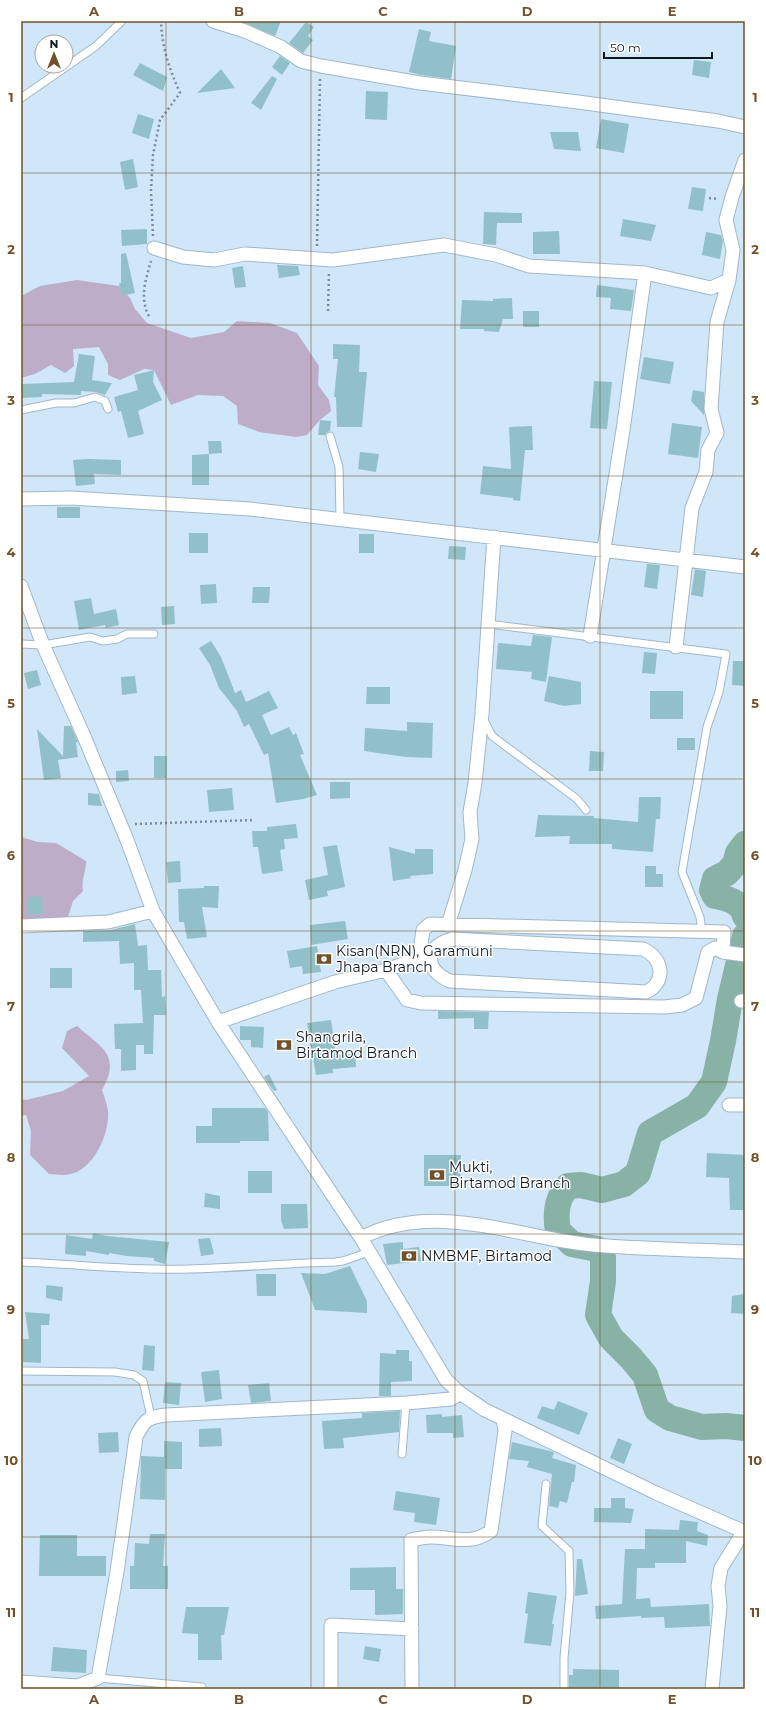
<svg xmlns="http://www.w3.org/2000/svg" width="766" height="1710" viewBox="0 0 766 1710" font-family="Montserrat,sans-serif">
<rect width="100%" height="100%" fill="#d0e6f9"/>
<path fill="#beadc9" d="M77 280 119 286 130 298 135 309 147 323 191 338 224 332 237 321 270 323 297 333 319 366 318 385 329 400 331 411 320 420 307 435 296 437 259 432 238 424 237 406 223 396 198 395 171 405 154 370 144 369 120 380 108 375V364L99 347 73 349 74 366 65 373 51 365 35 374 21 378V296L40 286Z
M21 837 38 842 56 843 86 861C86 873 81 880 83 891L73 901 68 917 56 921 21 923Z
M77 1026C101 1047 122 1055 102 1090 104 1096 107 1104 108 1111 110 1133 94 1169 71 1174 64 1176 55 1174 49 1174L30 1155 31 1131 26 1115 21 1116V1099L26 1100 63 1091 89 1076 62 1048 67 1031Z"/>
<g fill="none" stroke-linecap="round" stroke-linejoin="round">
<path stroke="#87b2a5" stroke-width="26" d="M745 844 738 853 735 864 727 873 715 879 712 890 715 896C728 898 742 902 745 916
M745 936 730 999 723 1041 714 1082 697 1106 650 1133 638 1173 624 1184 602 1190 581 1185 568 1186C556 1199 555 1214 558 1231L572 1244 597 1249 603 1257V1281L598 1315 611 1338 631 1358 645 1375 657 1410 670 1418 702 1427 726 1426 745 1428"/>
</g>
<path fill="#92c0c8" d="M240 21H281L275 36Z
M306 22 314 27 308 36 313 40 303 53 289 43Z
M419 29 431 32 429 41 456 46 451 79 421 75 409 72Z
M280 56 290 63 282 75 272 67Z
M694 60 711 62 709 78 692 75Z
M140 63 167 77 163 91 133 75Z
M221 69 235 88 197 93Z
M272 76 277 79 261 110 251 103Z
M366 91 388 92 387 120 365 119Z
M138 114 154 119 149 139 132 133Z
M601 119 629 124 624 153 596 148Z
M550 132H578L581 151 554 149Z
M133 159 138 187 125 190 120 162Z
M692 187 706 189 703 211 688 209Z
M484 212 522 213V223H497L496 245 483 244Z
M623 219 656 225 651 241 620 236Z
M147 229V244L122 246 121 230Z
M559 231 560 254H533V232Z
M706 232 721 235 723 241 720 259 702 255Z
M126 253 135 293 122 296 119 284 121 283V254Z
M277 265 298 266 300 275 279 278Z
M243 266 246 287 235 288 232 268Z
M597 285 634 290 631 311 610 309 611 298 596 297Z
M512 298 513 319H503L499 332 484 331V329H460L462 300 493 301V299Z
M523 311H539V327H523Z
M333 344 360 345 359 372H367L362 427H337L336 397H334L338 359H333Z
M79 354 95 356 92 380 112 383 105 395 96 392 81 391V395L42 394V397L21 398V384L74 382Z
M644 357 674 362 670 384 640 379Z
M154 370 153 382 162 400 138 411 144 434 128 438 121 411 118 412 114 397 138 390 134 375Z
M594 381 612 382 607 429 590 428Z
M693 390 704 392V415L691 401Z
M320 420 331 421 330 431 327 432 325 435H318Z
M672 423 702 427 698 458 668 454Z
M532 426 533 450H525L520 501 513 500V498L480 494 483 466 511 469 509 427Z
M208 441H221L222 453 209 454Z
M360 452 379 454 376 472 358 469Z
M209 454V485H192V455Z
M88 459 121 460V475L94 474 95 484 76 486 73 460Z
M57 507H80V518H57Z
M189 533H208V553H189Z
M359 534H374V553H359Z
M449 546 466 547 465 560 448 559Z
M647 564 660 565 657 589 644 587Z
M695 569 706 571 703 597 691 595Z
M216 584 217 603 201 604 200 585Z
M253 587H270L269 603H252Z
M91 598 94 614 116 609 119 625 106 628 105 625 79 630 74 601Z
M174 606 175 624 162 625 161 607Z
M533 635 552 637 546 682 531 679 532 672 496 669 498 643 531 646Z
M211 641 221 657 235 693 241 690 246 702 269 691 278 708 262 715 271 735 289 727 293 735 296 733 304 754 300 755 317 795 303 799 276 803 268 753 264 755 249 724 244 727 237 711 219 688 210 665 199 648Z
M644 652 657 653 655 674 642 673Z
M733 661H745V686L732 685Z
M37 670 41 685 28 689 24 673Z
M135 676 137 693 122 695 121 677Z
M549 676 581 682V704L564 706 544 701Z
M367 687H390V704H366Z
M650 691H683V719H650Z
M407 722 433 723 432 758 406 757 364 751 365 728 407 731Z
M64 726H71L78 742H76L78 757 58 760 61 778 44 780 37 729 63 756Z
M677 738H695V750H677Z
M590 751 604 752 603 771H589Z
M154 756H167V778H154Z
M128 770 129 781 116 782V771Z
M330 782H350V798L330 799Z
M232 788 234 810 209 812 207 790Z
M88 793 99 794 102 806 88 805Z
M639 797H661L660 819H656L653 852 612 849V844H569L570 836 535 837 538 815 594 816V818L638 822Z
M296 824 298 838 284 839 285 849 280 850 283 871 262 874 258 847H253L252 831H267V827Z
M337 845 345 887 327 891 328 896 309 900 305 880 328 875 323 847Z
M389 847 415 854V849H433V874L410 876 411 878 393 881Z
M180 861 181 882 168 883 166 862Z
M645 866H656V874H663V887H645Z
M204 886H219L218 908 202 907 207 937 187 939 184 922H179L178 889 204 888Z
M42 896 43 914 28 915 27 897Z
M345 921 348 939 311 945 310 925Z
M135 924 138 946 147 945 148 970H161L162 997 165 996 166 1015H154L153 1054H144V1045H136V1070L121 1071V1049H115L114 1024 143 1023 141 990H134V963L120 964 119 941 83 942V931L111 930Z
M317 946 321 972 303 974 302 966 290 968 287 951Z
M50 968H72V988H50Z
M438 1011 489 1012 488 1029H474V1018L438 1019Z
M331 1020 336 1055 355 1054 356 1067 333 1069V1073L316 1075 307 1023Z
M240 1026 264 1027 263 1048 251 1047V1040H240Z
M269 1074 277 1090 274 1091 264 1077Z
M212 1108H265L268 1112 269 1141H240V1143H196V1126H212Z
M707 1153 745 1155V1210H730L729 1178 706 1177Z
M424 1155H461V1186H424Z
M248 1171H272V1193H248Z
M205 1193 220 1196V1209L204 1207Z
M281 1204H307L308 1228 284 1229 281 1221Z
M93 1233 107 1236 169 1242 165 1264 154 1261V1258L127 1256 109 1253V1255L86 1251V1256L65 1254 66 1235 92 1239Z
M210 1238 214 1254 201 1256 198 1239Z
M403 1242V1249L419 1247 421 1261 387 1265 383 1244Z
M350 1266 367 1301V1313L315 1310 301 1273 325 1274Z
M256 1274H276V1296H257Z
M46 1285 63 1287 62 1301 46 1298Z
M745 1294V1314L731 1313 732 1296Z
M25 1312 50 1314 49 1325H41V1363L23 1362V1339H29Z
M144 1345 155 1346 154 1371 142 1370Z
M396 1350H409V1361H412V1381L391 1382V1396H379L380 1353 396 1354Z
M219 1370 222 1399 205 1402 201 1372Z
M165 1382 181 1383 179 1405 163 1403Z
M269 1383 271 1401 251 1403 248 1385Z
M558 1401 588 1413 579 1435 537 1418 542 1406 554 1410Z
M400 1411 399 1432 343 1438 344 1448 324 1449 322 1421 362 1418V1413Z
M442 1414V1417L462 1415 464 1437 453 1438V1433H427L426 1415Z
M221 1428 222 1446 199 1447V1429Z
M118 1432 119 1452 99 1453 98 1433Z
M618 1438 632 1444 624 1464 610 1458Z
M164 1441 182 1442V1469H165V1500L140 1499 141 1456 164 1457Z
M512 1442 554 1452 552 1458 576 1465 574 1482H572L567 1503 560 1501 558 1508 549 1506 552 1474 527 1467 529 1461 509 1459Z
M396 1491 440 1498 436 1525 414 1522 415 1513 393 1510Z
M611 1498H625V1508L634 1509 631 1523 594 1522V1508H611Z
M680 1520 698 1522 697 1531 708 1535 707 1546 686 1541V1563H655V1568H637L636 1599 650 1598 651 1607 709 1604 710 1626 665 1628 664 1617 641 1618V1616L596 1619 595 1606 622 1604 625 1549H645V1529L679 1530Z
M150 1534H165L163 1566H168V1589H130V1566H134L135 1543 149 1544Z
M40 1535H77V1556H106V1576H39Z
M577 1559H582L588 1594 575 1596Z
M396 1567V1589H403V1614L375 1615V1590H350V1568Z
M528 1592 557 1596 552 1624H554L551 1646 524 1643 528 1614 525 1613Z
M186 1607H229L224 1635H221L222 1660H198V1634L182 1633Z
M365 1646 381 1649 379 1662 363 1659Z
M53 1647 87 1650 86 1673 51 1671Z
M573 1669 619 1670V1689H569V1675H573Z"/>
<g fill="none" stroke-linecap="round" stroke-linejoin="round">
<g stroke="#a1b7c9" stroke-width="9">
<path id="service" d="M21 98 96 46 122 21
M21 410 56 403H74L95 397 105 401 108 409
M330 436 339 467 340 519
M488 624 726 654 719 692 707 727 682 872 700 917 702 932
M21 644 43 645 90 637 103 641 117 639 127 634H154
M483 718 492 736 577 799 586 810
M21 1262C77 1264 133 1271 189 1269 238 1268 286 1263 335 1262L343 1261 369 1252
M21 1371 115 1372 134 1375 143 1381 151 1417
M402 1454 406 1403
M546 1484 542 1526 569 1551 570 1592 564 1658V1689
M98 1678 202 1687"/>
</g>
<g stroke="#a1b7c9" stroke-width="15">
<path id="minor" d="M213 21 245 31 281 47 301 61 321 66 420 83 578 102 718 121 745 127
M154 248 183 257 214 260 245 254 333 260 444 245 496 255 529 266 645 273 711 288 729 280 733 250 726 220 732 197 745 160
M21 499 71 498 250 509 745 567
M21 586 43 645 83 734 127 840 153 911 218 1022 361 1238 446 1380 460 1393 485 1410 656 1493 745 1532
M590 636 623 430 645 273
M676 647 692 508 706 472 708 450 717 433 711 409 717 322 729 280
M448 925 465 870 472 839 470 812 475 783 482 714 494 537
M21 926 108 922 153 911
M452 939 643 949C663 958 667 982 646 992L450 981C424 970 423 947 452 939Z
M386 970 407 1000 421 1003 664 1007 682 1005 696 998 708 952 715 948 723 952
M741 1001H745
M218 1022 335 982 386 970 419 958 423 930 430 924 724 932 723 952 745 955
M729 1105H745
M361 1238C435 1200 517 1238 593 1245 644 1249 695 1250 745 1252
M21 1682 77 1686 98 1678 117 1572 136 1437C144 1420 148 1417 166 1415L406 1403 451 1399 460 1393
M331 1689V1625L412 1629
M412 1689 411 1540C417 1539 424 1537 430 1537 454 1537 470 1546 491 1531L505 1431 503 1419
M712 1689 720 1606 718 1586 721 1568 744 1531"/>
</g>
<path stroke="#7b8a98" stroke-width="2.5" stroke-dasharray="2 3" stroke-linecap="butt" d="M709 198 719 199
M153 236 151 190 153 155 160 120 180 93C169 68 162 48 161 21
M317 246 320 79
M328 311 329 273
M149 316C139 298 146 279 151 261
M135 824 254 820"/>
<use href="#service" stroke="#fff" stroke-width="7"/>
<use href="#minor" stroke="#fff" stroke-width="13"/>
</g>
<path fill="none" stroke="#725128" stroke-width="1" stroke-opacity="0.55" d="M166 21V1689M311 21V1689M455 21V1689M600 21V1689M21 173H745M21 325H745M21 476H745M21 628H745M21 779H745M21 931H745M21 1082H745M21 1234H745M21 1385H745M21 1537H745"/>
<defs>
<g id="bank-bare" transform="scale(1.2)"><path d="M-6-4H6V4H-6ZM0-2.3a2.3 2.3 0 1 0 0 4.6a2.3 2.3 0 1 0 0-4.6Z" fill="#725128" stroke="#fff" stroke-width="2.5" paint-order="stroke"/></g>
</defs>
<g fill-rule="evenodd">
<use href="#bank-bare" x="324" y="959"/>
<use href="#bank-bare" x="284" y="1045"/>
<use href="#bank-bare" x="437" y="1175"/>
<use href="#bank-bare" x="409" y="1256"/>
</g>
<g text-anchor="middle" stroke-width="3" stroke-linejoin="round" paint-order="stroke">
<g font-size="14" fill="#111920" stroke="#fff" text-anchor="start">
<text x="336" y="956">Kisan(NRN), Garamuni<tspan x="336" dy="16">Jhapa Branch</tspan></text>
<text x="296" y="1042">Shangrila,<tspan x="296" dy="16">Birtamod Branch</tspan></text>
<text x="449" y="1172">Mukti,<tspan x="449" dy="16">Birtamod Branch</tspan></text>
<text x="421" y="1261">NMBMF, Birtamod</text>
</g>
</g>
<rect width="766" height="1710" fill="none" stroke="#ffffff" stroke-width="44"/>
<g transform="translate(54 54)"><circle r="19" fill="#ffffff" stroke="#a0a3a6"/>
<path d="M0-3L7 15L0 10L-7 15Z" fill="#725128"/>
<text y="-6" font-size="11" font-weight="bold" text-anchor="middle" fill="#111920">N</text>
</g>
<path d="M604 52v6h108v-6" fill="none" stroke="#111920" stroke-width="2"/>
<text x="610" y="52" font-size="12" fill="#111920" stroke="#ffffff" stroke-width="3" paint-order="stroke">50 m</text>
<rect x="22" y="22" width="722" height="1666" fill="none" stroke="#725128" stroke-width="1.5"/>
<g font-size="13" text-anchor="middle" font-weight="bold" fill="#725128">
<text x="94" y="16">A</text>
<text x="239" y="16">B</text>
<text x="383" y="16">C</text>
<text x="527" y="16">D</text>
<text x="672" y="16">E</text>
<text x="11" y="102">1</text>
<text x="755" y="102">1</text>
<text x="11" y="254">2</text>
<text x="755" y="254">2</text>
<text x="11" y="405">3</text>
<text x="755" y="405">3</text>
<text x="11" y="557">4</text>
<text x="755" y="557">4</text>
<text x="11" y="708">5</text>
<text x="755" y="708">5</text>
<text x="11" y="860">6</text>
<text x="755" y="860">6</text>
<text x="11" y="1011">7</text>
<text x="755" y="1011">7</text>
<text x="11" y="1162">8</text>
<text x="755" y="1162">8</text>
<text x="11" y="1314">9</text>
<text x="755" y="1314">9</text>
<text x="11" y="1465">10</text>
<text x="755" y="1465">10</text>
<text x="11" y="1617">11</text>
<text x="755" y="1617">11</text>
<text x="94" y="1704">A</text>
<text x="239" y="1704">B</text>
<text x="383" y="1704">C</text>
<text x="527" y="1704">D</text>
<text x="672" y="1704">E</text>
</g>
</svg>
